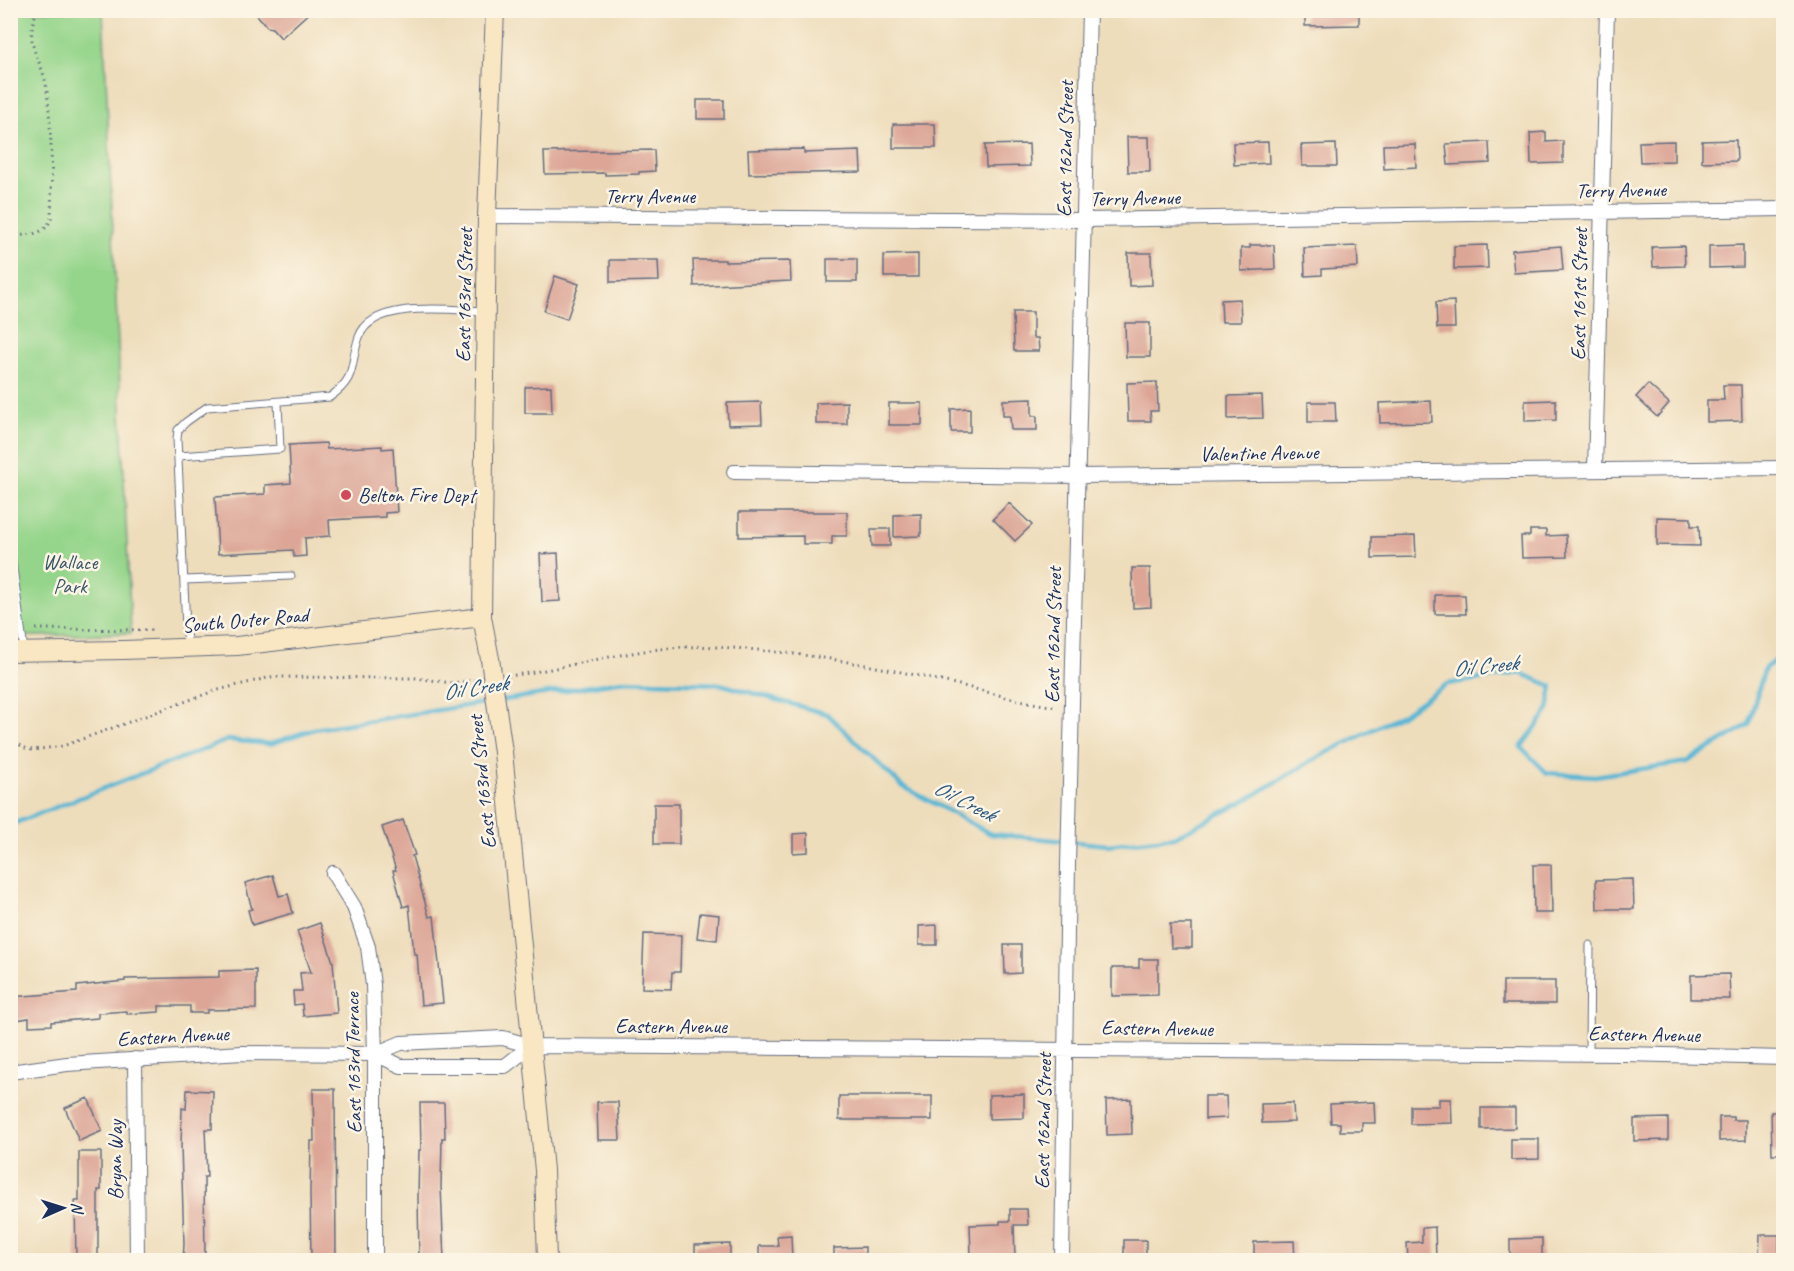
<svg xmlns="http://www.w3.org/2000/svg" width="1794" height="1271" viewBox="0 0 1794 1271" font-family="Caveat,sans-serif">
<rect width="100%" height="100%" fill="#fcf5e5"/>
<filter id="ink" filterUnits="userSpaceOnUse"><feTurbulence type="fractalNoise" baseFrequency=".0167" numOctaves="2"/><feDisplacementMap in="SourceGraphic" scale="12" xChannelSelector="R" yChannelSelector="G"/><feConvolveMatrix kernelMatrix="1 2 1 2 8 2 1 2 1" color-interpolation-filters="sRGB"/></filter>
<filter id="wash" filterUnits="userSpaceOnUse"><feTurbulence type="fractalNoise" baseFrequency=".008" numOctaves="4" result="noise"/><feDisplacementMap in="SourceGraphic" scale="24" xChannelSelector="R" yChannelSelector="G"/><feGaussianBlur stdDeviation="1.35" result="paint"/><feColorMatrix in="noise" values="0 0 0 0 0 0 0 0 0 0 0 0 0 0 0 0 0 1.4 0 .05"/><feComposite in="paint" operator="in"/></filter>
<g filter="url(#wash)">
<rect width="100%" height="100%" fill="#edb"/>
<path fill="#95d58b" stroke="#588274" stroke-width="1.5" d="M11 11H103L131 633 11 637Z"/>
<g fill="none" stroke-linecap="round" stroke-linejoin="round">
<path stroke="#55b6d4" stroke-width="4.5" d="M499 701 622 681 720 684 827 714 902 786 991 834 1108 845 1174 837 1241 803 1313 760 1403 714 1447 684 1520 673 1552 686 1548 711 1521 747 1547 773 1595 776 1687 762 1748 725 1765 668 1784 654
M10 825 228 740 270 744 314 729 491 702"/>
</g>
<g id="blocks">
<path fill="#dca596" d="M253 10H312L281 38 272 28 267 27Z
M1305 10H1359V25L1305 26Z
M697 100H724V119H697Z
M893 124H935L936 148H893Z
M1546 132V142L1563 141V163L1531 164 1530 133Z
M1127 137H1149L1150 172H1128Z
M1736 140 1737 161 1702 162V141Z
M1674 141V161L1640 162 1639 142Z
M1268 142 1269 163 1234 165 1233 143Z
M1489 142 1490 163 1448 165 1446 144Z
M1029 144 1030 166 986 167 985 145Z
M1336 144 1337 166H1302L1301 145Z
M1415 144 1416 167 1384 169 1383 145Z
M804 149V153L860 151 861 172 749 174 748 150Z
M654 150 655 171 639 172V174L605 175V173L545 174 544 152Z
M1250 245H1274L1275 269 1241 271V248H1250Z
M1487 245 1488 268 1454 269V246Z
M1743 245V267L1709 268V246Z
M1357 246 1358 267 1322 269V275L1305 276 1304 248Z
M1561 246 1563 270 1514 273 1512 250Z
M1684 246 1685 266 1653 267 1652 247Z
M1128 253H1151L1152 285 1129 286Z
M918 254V277H884V255Z
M827 259H857V282H827Z
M610 260H658L659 281 610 282Z
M693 260H725V262L790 261 791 281 694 286Z
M555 276 579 284 567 319 544 311Z
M1240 299 1241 322H1222L1221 300Z
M1454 301 1455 328H1437L1436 302Z
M1013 312H1033V338H1038L1039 351H1014Z
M1125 323H1150V357H1126Z
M1157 382 1158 411H1150L1151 421H1128L1127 383Z
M1648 384 1669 403 1657 417 1636 397Z
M1723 385H1741L1742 421 1707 422V400H1724Z
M551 386 552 413H525V387Z
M1262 395 1263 418 1228 419V396Z
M1032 399V416H1037V430H1011L1010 416H1003V400Z
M1556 400V420L1525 421V401Z
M1431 401 1432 422 1380 423 1379 403Z
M761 402 762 424 728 425 727 403Z
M847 402V424H816V403Z
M1308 402H1335L1336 422H1308Z
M889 403H922V425H889Z
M970 408V432H951V409Z
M326 443 327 449 382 446V449L393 448 397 512 385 513V517L329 520 330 536 305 538 306 556 294 557 293 550 218 554 215 497 265 494V485L291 483 289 445Z
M1009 503 1032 525 1015 541 993 519Z
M739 512H847V536H832V544H803V536L739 537Z
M921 514V536L894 537V515Z
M1657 517 1691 518V526H1699L1700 546 1657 545Z
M871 529H890V546H872Z
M1530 530H1546V536L1566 535 1567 557 1522 558 1521 536H1530Z
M1415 536 1416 557 1372 558V537Z
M558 553 560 601 542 602 540 554Z
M1132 568H1150L1151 607 1133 608Z
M1435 595H1465L1466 614H1435Z
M654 804H679V844H654Z
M403 820 415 855 412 856 429 917 434 916 443 1003 421 1005 417 954H414L409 905 403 907 393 871 396 870 382 827Z
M808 833V852L793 853V834Z
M1533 865H1551L1552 913H1534Z
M273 875 279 896 288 894 293 913 252 925 248 910 252 909 245 883Z
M1633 879 1634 909H1597L1596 880Z
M700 913 719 915 717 940 697 938Z
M320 923 333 962 337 1013 303 1016 302 1004 294 1005 293 991H302L300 973 311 972 297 931Z
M1170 924H1192V948H1171Z
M937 925V945H919V926Z
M644 934 681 935 680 972H672L671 989 642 988Z
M1004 945H1021V973L1005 974Z
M1139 959H1158V995L1112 996V968H1139Z
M256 970V1009L207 1010V1013H190V1006H159V1012L127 1014V1011L98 1013V1018L51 1022V1025L29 1026V1018L10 1021V997L77 992V986L125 981V979L219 977V971Z
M1729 974 1730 999H1691V975Z
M1503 981H1555V1004H1503Z
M313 1089H335L336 1260H311L310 1192 311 1141H314Z
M187 1090 213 1091 212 1129H205L207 1177H204L205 1260H183L184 1244 181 1146 182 1108 186 1109Z
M1024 1094V1118L989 1119V1095Z
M839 1096H932V1120H839Z
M1205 1096H1226L1227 1118 1205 1119Z
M88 1098 102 1131 79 1141 65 1108Z
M1131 1099 1132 1134 1107 1135 1106 1100Z
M1439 1099H1451L1452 1123 1411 1124V1106H1439Z
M597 1102H618L620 1140H598Z
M1374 1102 1375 1123H1362V1131H1340V1123H1331L1330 1104Z
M420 1103H444L445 1138H442L441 1186 444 1260H419L418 1197 419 1150H421Z
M1293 1103 1294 1122 1262 1123 1261 1104Z
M1481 1108H1515V1128L1481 1129Z
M1771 1112H1784V1154H1772Z
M1719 1117H1733V1120H1746V1140L1719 1141Z
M1668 1118V1140L1634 1141V1119Z
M1511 1139H1539V1159L1511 1160Z
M79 1152H101V1190H98V1260H76L75 1201H79Z
M1010 1209H1027L1028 1225H1014L1015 1260H994V1257H971L970 1225 1000 1224V1221H1010Z
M1435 1227 1436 1260H1408L1407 1243 1422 1242V1228Z
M791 1235 792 1260H759V1246H778L777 1236Z
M1760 1235H1779V1260H1759Z
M1542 1238V1260H1510V1239Z
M1124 1240H1146V1260H1124Z
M1294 1241 1295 1260H1254V1242Z
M730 1244V1260H695V1245Z
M865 1247V1260H834V1248Z"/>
</g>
</g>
<g filter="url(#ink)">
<use href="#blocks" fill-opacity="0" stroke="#656c7f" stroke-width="1.5"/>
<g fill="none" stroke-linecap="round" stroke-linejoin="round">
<g stroke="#656c7f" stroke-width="9">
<path id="lane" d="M178 456 280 449 278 402
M10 545 24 651
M184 580 291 576
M187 648 177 439 178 430 186 422 207 407 330 397C358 377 349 366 359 337 372 299 452 310 484 311
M1589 1053 1590 945"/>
</g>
<g stroke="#656c7f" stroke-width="16">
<path id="street" d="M487 216 1084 220 1784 209
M1595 470 1607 10
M734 472 1078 476 1784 468
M333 873 354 907 368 947 373 985 375 1054V1260
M375 1054 401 1066H505L531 1046
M135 1059 137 1260
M10 1072 67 1064 242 1053 375 1054 401 1043 503 1038 531 1046 1625 1054 1784 1058
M1062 1260 1068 865 1089 10"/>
</g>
<g stroke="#656c7f" stroke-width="20">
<path id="secondary" d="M10 652 123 650 237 646 482 617
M490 659 482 617 487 216 495 10
M503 752 544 1170 547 1260"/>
</g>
<path stroke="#656c7f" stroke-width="3" stroke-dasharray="1.5 4.5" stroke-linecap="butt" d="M10 236C27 235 46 236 51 218 52 176 52 133 47 91 43 56 22 49 37 10
M10 455C15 462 16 469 10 476
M36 629 152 630
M508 676C578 667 645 643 716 647 793 651 871 664 946 682 983 690 1019 702 1057 707
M10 730 14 739 22 747 32 750 63 746 214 691 271 677 416 678 452 683 478 680"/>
<use href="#lane" stroke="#fff" stroke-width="7"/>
<use href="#street" stroke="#fff" stroke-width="14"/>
<use href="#secondary" stroke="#f9e7c3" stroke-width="18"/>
<g stroke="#656c7f" stroke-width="20" stroke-linecap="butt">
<path id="secondary-bridge" d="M490 659 503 752"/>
</g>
<use href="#secondary-bridge" stroke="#f9e7c3" stroke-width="18"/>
</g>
</g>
<circle fill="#d1495b" stroke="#fcf5e5" stroke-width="2" cx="346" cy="495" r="6"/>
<g text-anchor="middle" stroke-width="5" stroke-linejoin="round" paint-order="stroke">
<g font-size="21" fill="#1b2f5e" stroke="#fcf5e5">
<text transform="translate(1065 149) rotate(-89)" y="7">East 162nd Street</text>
<text transform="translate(1621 190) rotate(-1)" y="7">Terry Avenue</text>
<text x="650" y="203">Terry Avenue</text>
<text transform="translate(1135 198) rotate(-1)" y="7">Terry Avenue</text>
<text transform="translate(1579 294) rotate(-89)" y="7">East 161st Street</text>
<text transform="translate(464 295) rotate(-89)" y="7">East 163rd Street</text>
<text transform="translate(1259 453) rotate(-1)" y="7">Valentine Avenue</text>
<text transform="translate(245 620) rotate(-5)" y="7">South Outer Road</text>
<text transform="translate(1053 635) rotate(-89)" y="7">East 162nd Street</text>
<text transform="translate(482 782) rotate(-96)" y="7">East 163rd Street</text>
<text x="671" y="1033">Eastern Avenue</text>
<text transform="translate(1157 1028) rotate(1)" y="7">Eastern Avenue</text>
<text transform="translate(1644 1034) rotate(1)" y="7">Eastern Avenue</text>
<text transform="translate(173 1036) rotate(-3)" y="7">Eastern Avenue</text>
<text transform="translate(353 1063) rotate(-91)" y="7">East 163rd Terrace</text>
<text transform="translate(1043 1121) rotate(-89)" y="7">East 162nd Street</text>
<text transform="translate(115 1160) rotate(-90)" y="7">Bryan Way</text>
</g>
<g font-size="21" fill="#1b2f5e" stroke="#fcf5e5" text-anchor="start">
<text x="358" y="502">Belton Fire Dept</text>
</g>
<g font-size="21" fill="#3a5869" stroke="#fcf5e5">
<text x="70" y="569">Wallace<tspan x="70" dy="24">Park</tspan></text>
</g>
<g font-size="22" font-style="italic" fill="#2c5881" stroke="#fcf5e5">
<text transform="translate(1485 665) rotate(-6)" y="8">Oil Creek</text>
<text transform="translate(475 687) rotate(-9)" y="8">Oil Creek</text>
<text transform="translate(965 800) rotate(27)" y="8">Oil Creek</text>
</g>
</g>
<rect width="1794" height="1271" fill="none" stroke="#fcf5e5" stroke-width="36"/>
<g transform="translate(63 1208) rotate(87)" stroke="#fcf5e5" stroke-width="4.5" paint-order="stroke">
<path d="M0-4.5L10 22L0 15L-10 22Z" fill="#1b2f5e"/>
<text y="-9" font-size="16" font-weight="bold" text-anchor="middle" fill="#1b2f5e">N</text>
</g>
</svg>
